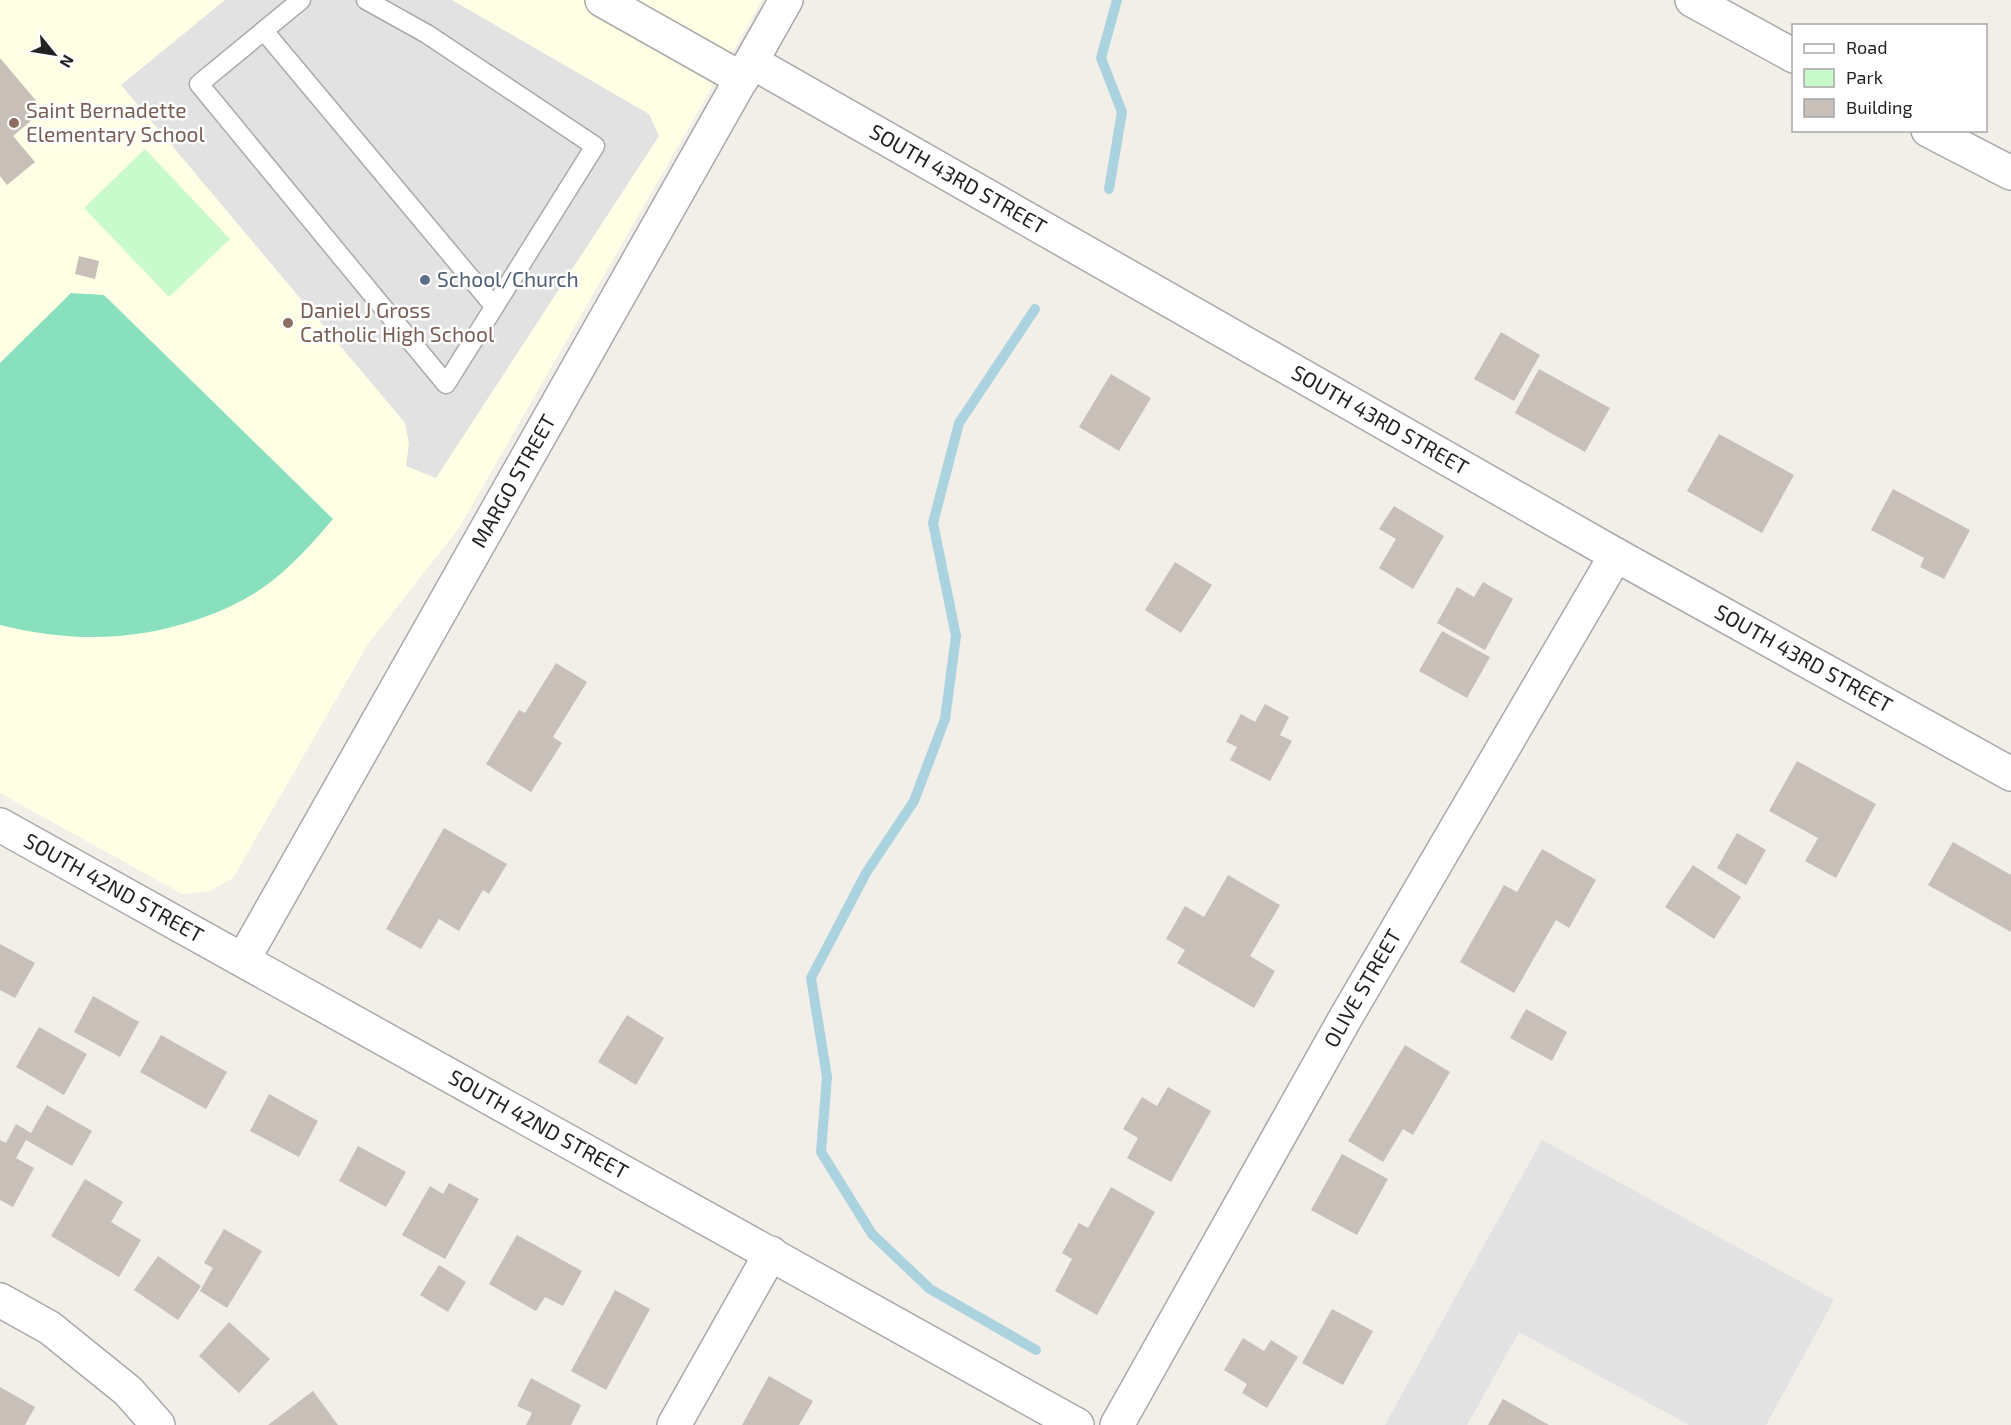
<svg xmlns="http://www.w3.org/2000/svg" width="2011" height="1425" viewBox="0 0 2011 1425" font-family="'Exo 2',sans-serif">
<rect width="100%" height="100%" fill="#f2efe9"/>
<path fill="#ffffe5" d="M0 0H762L459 528 368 644 233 878 210 891 182 894 0 793Z"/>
<path fill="#c8facc" d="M145 149 230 239 169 297 84 208Z"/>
<path fill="#88e0be" d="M71 293 104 295 333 519C312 544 290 568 264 587 244 601 222 611 199 619 131 642 69 642 0 625V363Z"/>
<path fill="#e2e2e2" d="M225 0H452L649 114 659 136 436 478 406 466 409 443 405 423 121 85Z
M1542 1140 1834 1300 1766 1425H1689L1519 1332 1467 1425H1385Z"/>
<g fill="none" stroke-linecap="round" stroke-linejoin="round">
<path stroke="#aad3df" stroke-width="10" d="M1109 189 1122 112 1101 58 1117 0
M1035 309 959 423 933 523 956 636 945 719 914 801 866 873 811 978 827 1077 821 1152 872 1234 930 1289 1036 1350"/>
</g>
<path fill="#c7bfb8" d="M0 58 44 110 13 136 35 162 7 185 0 176Z
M79 256 99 261 95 279 75 274Z
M1501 332 1540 355 1514 401 1474 379Z
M1539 369 1610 408 1585 452 1515 413Z
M1111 374 1151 398 1119 451 1079 427Z
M1719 434 1794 475 1762 533 1687 491Z
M1893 489 1970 530 1944 579 1920 567 1924 558 1871 530Z
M1394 506 1444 536 1413 589 1379 568 1396 539 1379 529Z
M1175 562 1212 585 1181 633 1145 610Z
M1483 582 1513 599 1485 650 1437 623 1457 587 1474 597Z
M1442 631 1490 657 1467 698 1419 671Z
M556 663 587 682 553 737 562 743 531 792 486 764 519 710 525 713Z
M1265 704 1289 717 1280 735 1292 741 1270 781 1230 760 1237 747 1226 742 1241 714 1255 722Z
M1797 761 1876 804 1836 878 1805 861 1818 838 1769 811Z
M444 828 507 864 489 894 483 890 459 931 439 919 421 949 386 929Z
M1737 833 1766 850 1746 885 1717 868Z
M1953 842 2011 875V932L1928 885Z
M1542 849 1596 880 1569 928 1556 920 1514 993 1460 962 1504 885 1517 892Z
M1693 865 1741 897 1714 939 1665 907Z
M1228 875 1280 905 1250 956 1275 971 1254 1008 1177 963 1185 950 1166 939 1185 906 1204 917Z
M0 944 35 963 15 998 0 990Z
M93 996 139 1022 120 1057 74 1032Z
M1526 1009 1567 1032 1552 1061 1510 1038Z
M627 1015 664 1038 636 1085 598 1062Z
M39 1027 87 1054 64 1095 16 1067Z
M161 1035 227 1072 206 1109 140 1072Z
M1405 1045 1450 1072 1413 1135 1403 1129 1383 1162 1348 1141Z
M1168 1087 1211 1111 1171 1182 1127 1158 1138 1138 1123 1129 1142 1097 1157 1106Z
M269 1094 318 1121 299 1157 250 1131Z
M47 1105 92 1131 72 1166 26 1140 16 1158 34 1168 13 1207 0 1200V1140L6 1143 16 1124 31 1133Z
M358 1146 406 1172 386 1207 339 1181Z
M1342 1154 1388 1179 1357 1235 1311 1210Z
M85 1179 123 1202 111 1222 141 1240 119 1277 51 1236Z
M449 1183 479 1199 445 1259 402 1235 430 1186 443 1194Z
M1111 1187 1155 1212 1097 1315 1055 1291 1072 1259 1062 1253 1079 1223 1088 1228Z
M224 1229 262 1251 227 1308 200 1291 213 1268 204 1263Z
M517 1235 582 1271 563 1306 545 1297 536 1311 489 1284Z
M158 1256 201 1286 178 1320 134 1290Z
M439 1265 466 1282 448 1312 420 1295Z
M615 1290 650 1309 606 1390 571 1371Z
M1332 1309 1373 1331 1343 1385 1302 1363Z
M229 1322 270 1359 239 1393 199 1356Z
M1243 1338 1264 1351 1271 1340 1298 1357 1267 1408 1242 1393 1247 1384 1224 1370Z
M769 1376 813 1401 799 1425H742Z
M531 1378 581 1405 571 1425H526L532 1413 517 1406Z
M0 1387 35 1407 25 1425H0Z
M313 1391 338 1425H268Z
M1503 1399 1549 1425H1488Z"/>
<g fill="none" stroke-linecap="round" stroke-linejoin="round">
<g stroke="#a9a9a9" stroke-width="21">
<path id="service" d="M301 0 199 84 446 384 595 146 427 34 366 0
M264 31 494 306"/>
</g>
<g stroke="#a9a9a9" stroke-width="36">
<g id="minor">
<path d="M602 0 742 79"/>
<path d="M1692 0 1794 56"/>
<path id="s1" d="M752 62 1616 555 2011 774"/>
<path d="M1928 130 2011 173"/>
<path id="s2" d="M243 960 786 0"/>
<path d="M0 1300 50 1328 128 1391 158 1425"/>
<path d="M674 1425 771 1253"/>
<path id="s3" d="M1117 1425 1346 1017 1616 555"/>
</g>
</g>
<g stroke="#a9a9a9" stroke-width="36">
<g id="tertiary">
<path id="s4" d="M0 825 1077 1425"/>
</g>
</g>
<use href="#service" stroke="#fff" stroke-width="18"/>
<use href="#minor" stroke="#fff" stroke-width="33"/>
<use href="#tertiary" stroke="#fff" stroke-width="33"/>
</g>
<g fill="#8d6e63" stroke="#fff" stroke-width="2">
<circle cx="14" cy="123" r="6"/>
<circle cx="288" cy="323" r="6"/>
</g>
<circle fill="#5c6f8a" stroke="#fff" stroke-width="2" cx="425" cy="280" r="6"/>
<g text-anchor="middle" stroke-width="5" stroke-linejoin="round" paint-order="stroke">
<g font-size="21" fill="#785e54" stroke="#fff" text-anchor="start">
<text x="26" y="118">Saint Bernadette<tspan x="26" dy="24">Elementary School</tspan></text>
<text x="300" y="318">Daniel J Gross<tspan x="300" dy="24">Catholic High School</tspan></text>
</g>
<g font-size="21" fill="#222" stroke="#fff">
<text dy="7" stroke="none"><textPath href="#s1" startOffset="237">SOUTH 43RD STREET</textPath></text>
<text dy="7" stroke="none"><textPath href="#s1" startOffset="723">SOUTH 43RD STREET</textPath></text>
<text dy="7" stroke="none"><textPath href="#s2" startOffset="550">MARGO STREET</textPath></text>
<text dy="7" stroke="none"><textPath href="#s1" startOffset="1209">SOUTH 43RD STREET</textPath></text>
<text dy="7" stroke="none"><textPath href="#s4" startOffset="130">SOUTH 42ND STREET</textPath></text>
<text dy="7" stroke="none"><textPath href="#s3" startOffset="501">OLIVE STREET</textPath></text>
<text dy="7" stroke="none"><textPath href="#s4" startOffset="616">SOUTH 42ND STREET</textPath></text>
</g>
<g font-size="21" fill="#4e5e75" stroke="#fff" text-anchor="start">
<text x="437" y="287">School/Church</text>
</g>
</g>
<rect x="1792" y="24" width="195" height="108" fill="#ffffff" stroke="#a7a7a7" stroke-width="1.5"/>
<rect x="1804" y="44" width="30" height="9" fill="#ffffff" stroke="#a7a7a7" stroke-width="1.5"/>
<text x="1846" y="54" font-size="18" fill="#222222">Road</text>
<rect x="1804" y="69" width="30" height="18" fill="#c8facc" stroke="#a7a7a7" stroke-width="1.5"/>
<text x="1846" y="84" font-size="18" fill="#222222">Park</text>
<rect x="1804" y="99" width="30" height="18" fill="#c7bfb8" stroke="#a7a7a7" stroke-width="1.5"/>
<text x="1846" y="114" font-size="18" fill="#222222">Building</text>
<g transform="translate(54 54) rotate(120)" stroke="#ffffff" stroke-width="4.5" paint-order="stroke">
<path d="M0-4.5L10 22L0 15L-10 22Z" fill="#222222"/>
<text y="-9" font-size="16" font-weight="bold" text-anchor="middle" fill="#222222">N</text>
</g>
</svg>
